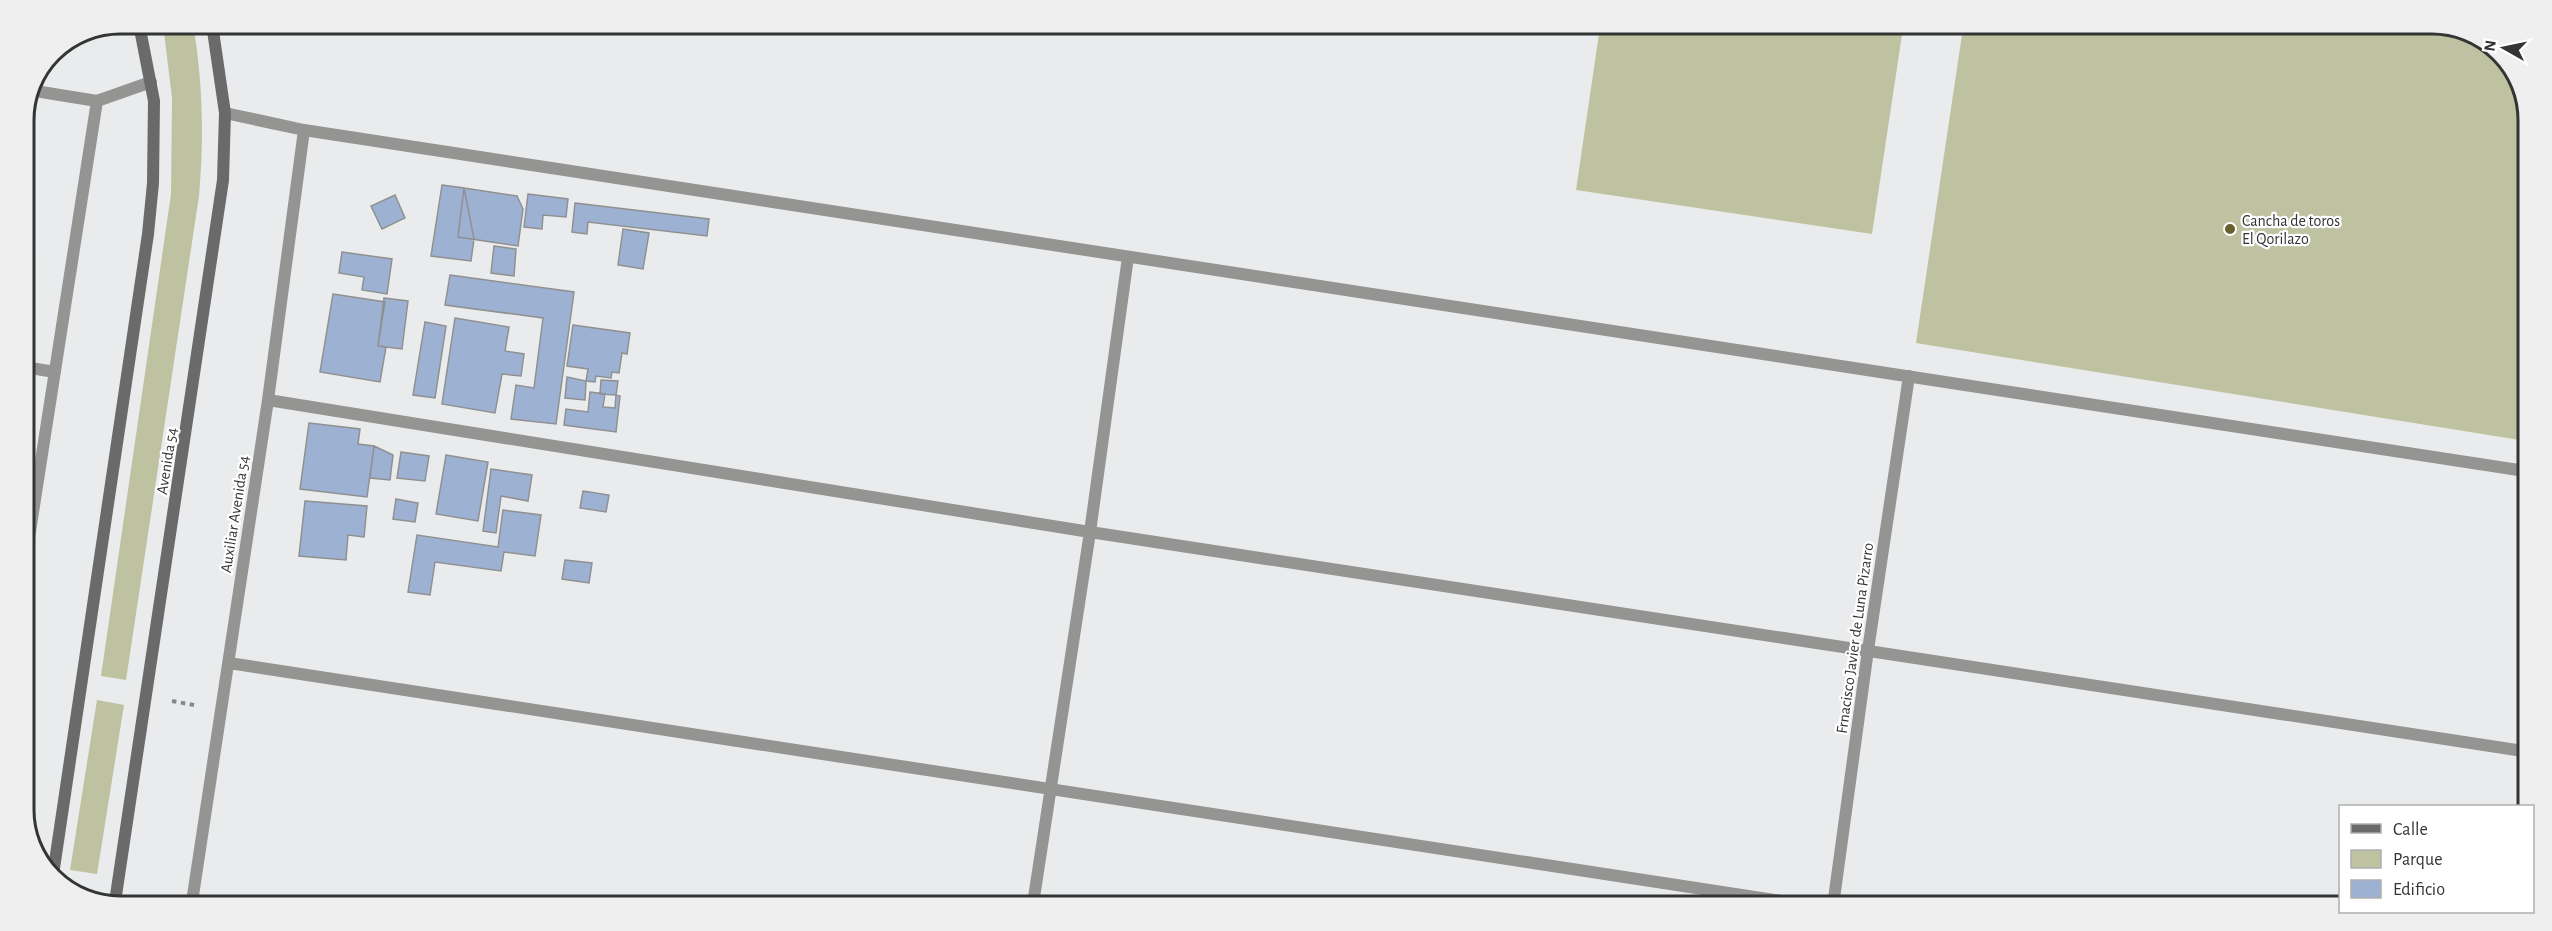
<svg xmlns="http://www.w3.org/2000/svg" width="2552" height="931" viewBox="0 0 2552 931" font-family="'Alegreya Sans',sans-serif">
<rect width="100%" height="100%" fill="#eaebec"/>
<path fill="#bfc2a1" d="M163 24H193C203 82 204 138 199 196L126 680 101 676 171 194 172 98Z
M1600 27 1903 28 1872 234 1576 190Z
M1963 28 2463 29 2508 62 2528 114 2526 441 1916 343Z
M97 700 124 705 97 874 70 870Z"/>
<path fill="#9db2d3" stroke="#909091" stroke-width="1.5" d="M442 185 464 188 474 239 471 261 431 256Z
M464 188 517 196 523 209 518 246 458 237Z
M528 194 568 199 566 217 543 215 542 229 524 227Z
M395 195 405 218 382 229 371 206Z
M575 203 709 219 707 236 588 222 587 234 572 232Z
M623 229 649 233 643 269 618 265Z
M494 246 516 249 514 276 491 273Z
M342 252 392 259 387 294 362 290 364 277 339 273Z
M450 275 574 292 556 424 511 419 516 385 534 388 543 318 445 305Z
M333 294 385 302 378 346 386 347 380 382 320 372Z
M384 298 408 301 402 349 378 346Z
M455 318 509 327 505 351 524 354 521 376 502 374 495 413 442 404Z
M425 322 446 326 435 398 413 395Z
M573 325 630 333 627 354 622 353 619 373 612 372 611 378 596 376 595 382 586 381 588 369 567 366Z
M567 377 586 381 585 400 565 398Z
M601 380 618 381 616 395 600 394Z
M590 392 605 394 603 407 615 408 616 395 620 396 616 432 564 425 566 409 588 412Z
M309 423 360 429 358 444 374 446 367 497 300 489Z
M374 446 393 455 390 480 370 478Z
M401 452 429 456 425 481 397 478Z
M446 455 488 462 478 521 436 514Z
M491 469 532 475 528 501 501 496 496 533 483 531Z
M583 491 609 495 606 512 580 508Z
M396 499 418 503 415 522 393 519Z
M305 501 367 506 364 537 348 535 346 560 299 556Z
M503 510 541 515 535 556 504 552 501 571 435 562 430 595 408 592 417 535 498 547Z
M565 560 592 563 589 583 562 579Z"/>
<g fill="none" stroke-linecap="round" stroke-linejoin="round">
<path stroke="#878889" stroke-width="4" stroke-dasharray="4.5 4.5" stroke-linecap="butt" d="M172 701 194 705"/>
<path stroke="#949493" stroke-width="12" d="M35 91 97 101 151 82
M225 113 304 130 2525 471
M24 367 55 372
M268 400 1090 532 2523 751
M24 570 97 101
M229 663 1813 906
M192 902 268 400 304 130
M1033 904 1090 532 1128 257
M1833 906 1868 650 1909 376"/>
<path stroke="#6b6a6a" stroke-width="12" d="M53 875 148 234 153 183 154 101 139 24
M115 902 223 180 225 113 212 24"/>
</g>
<circle fill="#68612d" stroke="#fff" stroke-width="2" cx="2230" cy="229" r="6"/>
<g text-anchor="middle" stroke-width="4.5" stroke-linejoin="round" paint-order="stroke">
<g font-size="16" fill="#333434" stroke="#fff" text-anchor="start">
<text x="2242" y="226">Cancha de toros<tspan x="2242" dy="18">El Qorilazo</tspan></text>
</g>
<g font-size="16" fill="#333434" stroke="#fff">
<text transform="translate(166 461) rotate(-81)" y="6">Avenida 54</text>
<text transform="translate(234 514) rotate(-81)" y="6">Auxiliar Avenida 54</text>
<text transform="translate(1854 638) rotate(-82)" y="6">Frnacisco Javier de Luna Pizarro</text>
</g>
</g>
<path d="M0 0H2552V931H0ZM120 34H2432A86 86 0 0 1 2518 120V810A86 86 0 0 1 2432 896H120A86 86 0 0 1 34 810V120A86 86 0 0 1 120 34Z" fill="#efefef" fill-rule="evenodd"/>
<path fill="none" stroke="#333434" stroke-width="3" d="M120 34H2432A86 86 0 0 1 2518 120V810A86 86 0 0 1 2432 896H120A86 86 0 0 1 34 810V120A86 86 0 0 1 120 34Z"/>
<rect x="2339" y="805" width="195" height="108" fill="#ffffff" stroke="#adaeae" stroke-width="1.5"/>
<rect x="2351" y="824" width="30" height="9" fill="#6b6a6a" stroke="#adaeae" stroke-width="1.5"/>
<text x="2393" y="835" font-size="18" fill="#333434">Calle</text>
<rect x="2351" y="850" width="30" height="18" fill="#bfc2a1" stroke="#adaeae" stroke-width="1.5"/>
<text x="2393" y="865" font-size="18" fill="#333434">Parque</text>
<rect x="2351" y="880" width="30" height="18" fill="#9db2d3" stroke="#adaeae" stroke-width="1.5"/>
<text x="2393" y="895" font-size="18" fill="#333434">Edificio</text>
<g transform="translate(2504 48) rotate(279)" stroke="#ffffff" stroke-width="4.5" paint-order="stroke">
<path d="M0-4.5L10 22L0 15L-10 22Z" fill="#333434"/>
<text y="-9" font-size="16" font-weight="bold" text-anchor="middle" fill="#333434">N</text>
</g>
</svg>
